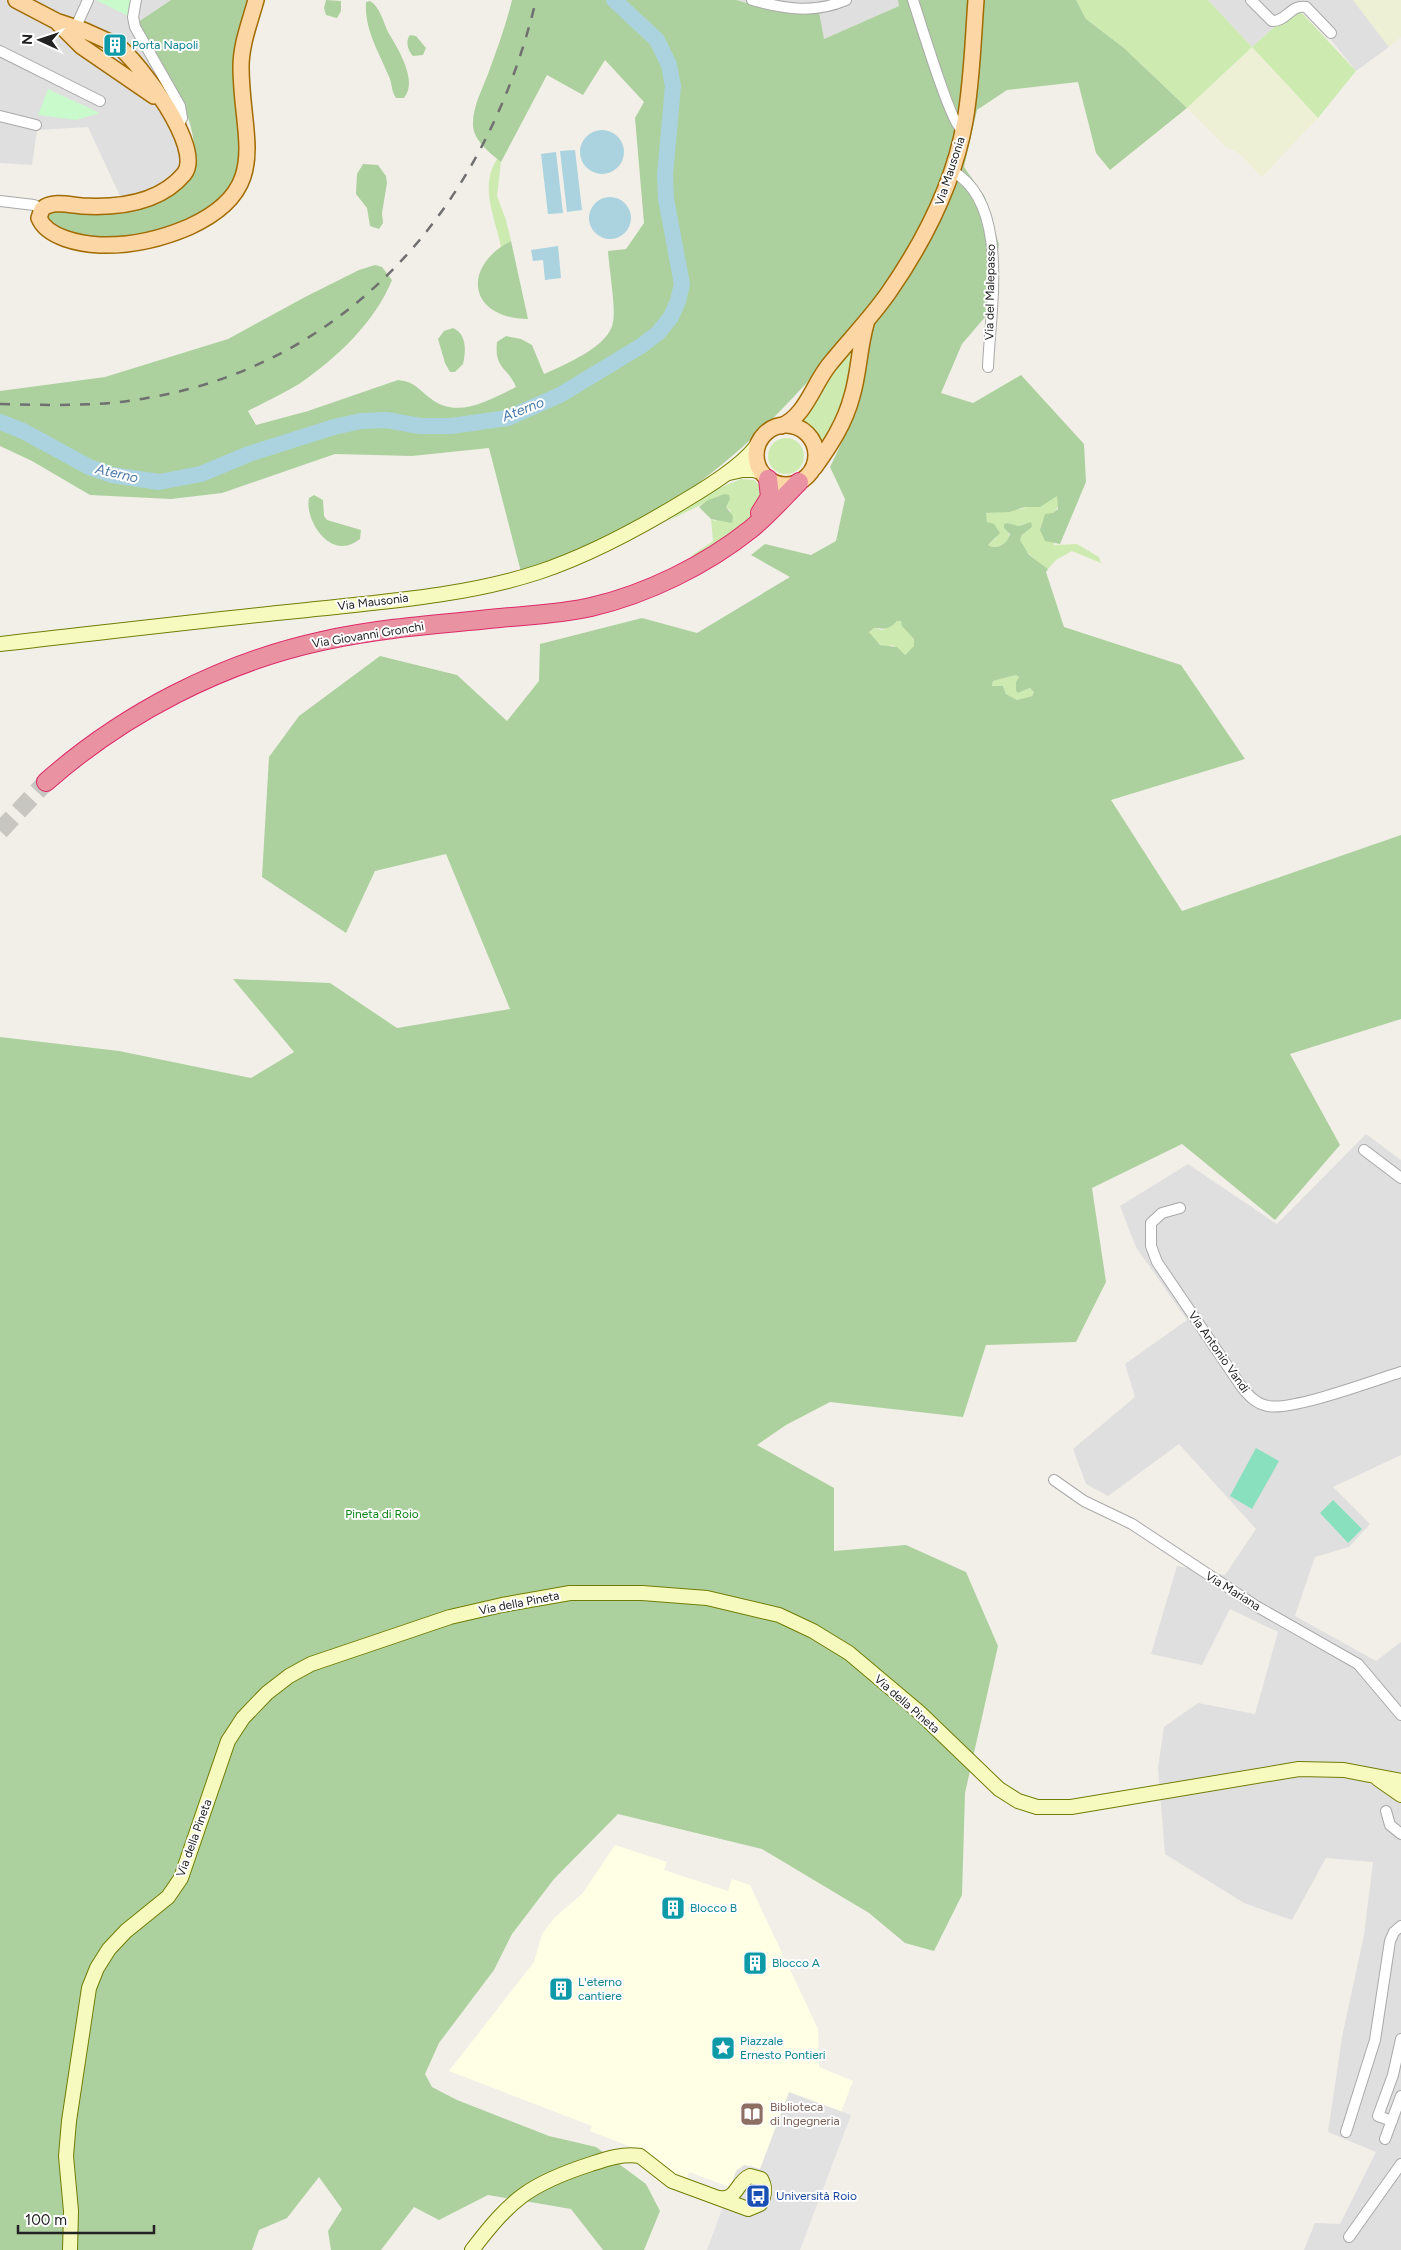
<svg xmlns="http://www.w3.org/2000/svg" width="1401" height="2250" viewBox="0 0 1401 2250" font-family="Figtree,sans-serif">
<rect width="100%" height="100%" fill="#f2efe9"/>
<path fill="#e0dfdf" d="M0 0H171L138 22 180 98 194 147 192 168 126 209 88 127 37 130 32 165 0 163Z
M736 0H898L899 6 824 39 754 5Z
M1208 0H1353L1389 47 1356 71 1301 3 1252 47Z
M1366 1134 1401 1160V1455L1333 1487 1370 1524 1349 1547 1315 1557 1295 1616 1376 1661 1401 1642V2250H1304L1315 2223 1340 2224 1376 2152 1328 2132 1342 2037 1364 1935 1373 1862 1326 1858 1292 1920 1244 1903 1165 1854 1158 1768 1164 1727 1198 1703 1255 1714 1278 1632 1230 1609 1202 1665 1151 1654 1177 1566 1225 1575 1256 1529 1179 1444 1108 1496 1086 1484 1073 1449 1135 1397 1125 1364 1187 1320 1136 1247 1120 1206 1188 1164 1277 1224Z"/>
<path fill="#ffffe5" d="M615 1845 667 1862 664 1870 728 1891 732 1879 750 1885 818 2029 819 2067 853 2081 841 2112 789 2093 760 2169 750 2165 736 2175 732 2188 689 2172 686 2180 672 2174 665 2170 654 2156 590 2131 592 2126 449 2071 534 1962 542 1934 555 1917 582 1894Z"/>
<path fill="#eef0d5" d="M1353 0H1401V37L1389 47Z
M1252 47 1318 118 1262 177 1240 154 1225 146 1187 108Z"/>
<path fill="#cdebb0" d="M1076 0H1208L1252 47 1290 13 1301 12 1356 71 1318 118 1252 47 1187 108 1124 48 1086 19Z
M497 159 501 162 497 196 506 220 511 241 501 247C495 217 479 187 497 159Z
M862 330C851 375 844 407 818 447L813 436 799 425Z
M768 456a18 18 0 1 1 36 0a18 18 0 1 1-36 0Z
M741 479 754 480 763 488 757 511 746 523 699 557 691 556 713 541 711 519 715 521 731 511 726 507 727 502 719 496 668 521 712 491Z
M1054 496H1058C1059 504 1059 508 1053 513L1054 545 1077 544 1099 557 1101 563 1072 551 1056 560 1048 569C1037 561 1024 553 1020 540L1022 535 1032 527 1023 524 1019 526 1008 523 1009 539C1004 545 995 550 988 545L996 538 985 517 986 513 1021 509Z
M897 621H901L914 639V647L905 655 893 645C880 649 876 641 869 632L874 628 883 630Z
M1016 675 1019 676 1016 691 1018 693 1030 688 1034 692 1032 696 1017 700 1006 694 1003 686 992 687 993 681Z"/>
<path fill="#add19e" fill-rule="evenodd" d="M171 0H249L240 167C236 175 233 185 228 191 188 236 98 254 47 220V215L51 211 142 205 194 160C199 115 159 60 138 22Z
M326 0 341 1V11L337 18 326 15 324 8Z
M512 0H736L754 5 819 12 824 39 899 6 898 0H969C965 57 964 115 946 169 925 232 888 284 847 335 796 399 740 456 673 501 626 532 573 553 521 572L489 448 412 456 335 454 222 493 171 499 90 495 32 461 0 446V391L105 377 228 339 307 296 359 270 375 265 382 267 392 280C375 322 337 358 299 384 283 394 265 402 248 411L256 425 308 411 398 380C415 382 417 388 430 398 457 420 489 400 516 387 508 367 494 369 497 342L506 336 521 339 532 345 544 374C564 365 610 346 613 322 616 307 609 269 608 251L626 249 644 223 635 118 644 102 605 60 583 95 547 75 501 162C490 153 474 141 473 126 472 108 482 90 488 74 497 49 506 25 512 0Z
M982 0H1076L1086 19 1124 48 1187 108 1110 170 1096 153 1078 82 1007 90 977 110 964 167 985 197 999 245 986 316 962 344 941 393 973 403 1021 375 1084 444 1086 482 1060 544 1045 541 1040 530 1045 514 1053 513 1058 509 1057 496 1040 507H1025L1009 512 986 513 987 522 994 524 1000 533 988 545C997 551 1008 543 1010 534L1004 528V524L1008 523 1019 526 1031 522 1032 527 1022 535 1020 540 1029 555 1048 569 1046 572 1064 627 1181 665 1245 759 1111 800 1182 911 1401 835V1019L1290 1054 1340 1145 1275 1220 1182 1144 1092 1188 1106 1282 1076 1342 986 1345 963 1417 830 1402 786 1425 757 1445 834 1488V1551L906 1545 966 1572 998 1646 965 1793 962 1895 934 1951 905 1943 869 1913 762 1849 618 1814 554 1879 512 1934 494 1970 439 2043 425 2074 432 2087 457 2100 549 2136 596 2147 646 2184 660 2211 644 2250H603L571 2209 488 2195 439 2220 414 2207 381 2250H331L328 2231 342 2209 319 2177 287 2218 259 2230 252 2250H0V1037L119 1051 251 1078 294 1052 233 979 330 983 397 1028 510 1009 446 854 375 871 346 933 262 877 269 757 299 716 380 656 457 675 507 721 539 681 540 644 642 618 697 633 790 577 751 555 765 544 811 555 836 541 845 499 830 467 856 413 872 326 947 203ZM897 621H901L902 626 914 639V646L905 655 897 647 880 645 869 632 874 628C885 629 889 630 897 621ZM1016 675 1019 677 1016 682V691L1018 693 1030 688 1034 692 1032 696 1017 700 1006 694 1003 686H992L993 681Z
M370 1C379 6 383 20 387 30 396 46 419 80 404 98H396C392 92 392 86 390 79 380 54 364 30 366 2Z
M410 35 416 36 426 48 423 55 413 56C408 51 405 41 410 35Z
M363 164 378 165 386 176 387 183 382 213 383 223 379 229 370 226 367 208 356 194 357 174Z
M511 241 528 319C467 318 462 266 511 241Z
M453 328C467 334 466 351 463 364L455 372H450L445 363 438 339 444 331Z
M725 494 729 495 730 499 726 507 733 516 732 523 711 519 699 507 708 500Z
M314 495 323 500 324 516 327 520 361 530 360 539C354 543 350 546 342 546 322 546 305 516 309 498Z"/>
<path fill="#c8facc" d="M96 0H131L128 16Z
M48 89 100 113 76 120 38 115Z"/>
<path fill="#88e0be" d="M1256 1448 1279 1461 1252 1509 1230 1496Z
M1333 1500 1362 1529 1348 1543 1320 1513Z"/>
<path fill="#e2e2e2" d="M789 2092 851 2115 800 2250H707L736 2171 744 2165 760 2169Z"/>
<path fill="#aad3df" d="M580 152a22 22 0 1 1 44 0a22 22 0 1 1-44 0Z
M575 150 582 210 567 212 560 151Z
M556 152 563 213 548 214 541 154Z
M589 218a21 21 0 1 1 42 0a21 21 0 1 1-42 0Z
M558 246 561 278 545 280 543 260 533 261 531 250Z"/>
<g fill="none" stroke-linecap="round" stroke-linejoin="round">
<path stroke="#aad3df" stroke-width="16" d="M0 422 23 431 89 467 112 475 159 482 201 474 249 454 334 427 361 421 386 420 420 426H451L508 418 560 395 641 346 658 333 671 317 678 301 682 284 666 199 665 175 673 86 669 65 657 40 614 0"/>
<path stroke="#c8c6c1" stroke-width="18" stroke-dasharray="18 9" stroke-linecap="butt" d="M0 831 46 782"/>
<g stroke="#a9a9a9" stroke-width="12">
<path id="street" d="M136 0 133 17 135 27 180 106 182 118 178 126
M752 0C785 9 814 14 846 0
M913 0C919 18 952 128 963 131
M1251 0 1272 21C1286 22 1291 4 1306 7L1331 33
M74 31 88 0
M0 51 100 101
M0 116 36 125
M952 171C1011 203 990 311 988 367
M0 201 34 205 42 209
M1364 1150 1401 1178
M1180 1208 1162 1213 1151 1223V1246L1157 1262 1241 1386C1248 1395 1256 1404 1268 1406 1292 1411 1373 1381 1401 1372
M1054 1480 1084 1501 1132 1524 1256 1606 1358 1664 1401 1715
M1386 1811 1390 1825 1401 1834
M1392 2121 1378 2116 1393 2075 1401 2039
M1346 2132 1375 2040 1390 1941 1394 1932 1401 1926
M1385 2139 1401 2096
M1349 2237 1401 2164"/>
</g>
<g stroke="#707d05" stroke-width="16">
<path id="secondary" d="M729 473 747 469 762 472
M0 644C99 633 198 621 297 611 377 602 462 597 539 572 590 555 638 529 684 501 706 488 746 464 759 442
M1378 1779 1401 1795
M70 2250 71 2211 66 2156 69 2121 89 1988 97 1968 109 1949 126 1931 168 1897 181 1878 228 1741 243 1718 267 1693 289 1676 311 1664 450 1617 502 1605 570 1593H642L707 1598 779 1615 813 1631 849 1653 919 1712 999 1789 1018 1801 1037 1807H1071L1299 1769 1344 1770 1401 1781
M472 2250C511 2199 529 2184 591 2164 606 2159 623 2153 640 2156L672 2181 748 2209 760 2204C765 2195 766 2188 761 2179L750 2176C736 2182 737 2201 719 2198"/>
</g>
<g stroke="#a06b00" stroke-width="18">
<path id="primary" d="M16 0 56 21 81 46 154 96
M59 22 83 30 112 43
M118 46C139 62 205 149 184 174 159 204 118 208 82 206 70 205 52 200 42 209L39 218C47 238 81 244 100 245 130 246 161 239 189 227 273 189 241 138 241 67 241 44 250 22 256 0
M756 455a30 30 0 1 1 60 0a30 30 0 1 1-60 0Z
M781 426C805 417 813 385 829 365 849 340 871 318 889 292 925 240 954 183 965 121 972 81 973 40 976 0
M814 468C830 446 845 423 852 396 859 373 859 348 866 324"/>
</g>
<g stroke="#dc2a67" stroke-width="20">
<path id="highway" d="M760 513 770 497 768 479
M46 782C123 714 221 663 322 641 380 628 440 624 500 618 530 615 561 614 591 607 647 594 706 565 751 529 768 515 783 498 799 482"/>
</g>
<use href="#street" stroke="#fff" stroke-width="10"/>
<use href="#secondary" stroke="#f7fabf" stroke-width="14"/>
<use href="#primary" stroke="#fcd6a4" stroke-width="15"/>
<use href="#highway" stroke="#e892a2" stroke-width="18"/>
<path stroke="#707070" stroke-width="2.5" stroke-dasharray="10 10" stroke-linecap="butt" d="M0 404C49 405 98 407 147 398 355 363 489 198 536 0"/>
</g>
<defs>
<g id="building-square" transform="scale(1.25)"><rect x="-9" y="-9" width="18" height="18" rx="4" fill="#0f9aa8" stroke="#fff"/><path d="M-4-6H4V6H1V3H-1V6H-4ZM-2.5-4.3h1.7v1.8h-1.7ZM.8-4.3h1.7v1.8H.8ZM-2.5-1h1.7V.8h-1.7ZM.8-1h1.7V.8H.8Z" fill="#fff"/></g>
<g id="sight-square" transform="scale(1.25)"><rect x="-9" y="-9" width="18" height="18" rx="4" fill="#0f9aa8" stroke="#fff"/><path d="M0-6L1.8-2.2L6-1.7L2.9 1.2L3.7 5.4L0 3.3L-3.7 5.4L-2.9 1.2L-6-1.7L-1.8-2.2Z" fill="#fff"/></g>
<g id="library-square" transform="scale(1.25)"><rect x="-9" y="-9" width="18" height="18" rx="4" fill="#8d6e63" stroke="#fff"/><path d="M-6-4Q-3-5.5-.7-3.5V5Q-3 3-6 4ZM6-4Q3-5.5 .7-3.5V5Q3 3 6 4Z" fill="#fff"/></g>
<g id="bus-square" transform="scale(1.25)"><rect x="-9" y="-9" width="18" height="18" rx="4" fill="#1a4fb4" stroke="#fff"/><path d="M-5-6H5V4H4V6H2V4H-2V6H-4V4H-5ZM-3.5-4V0h7V-4ZM-3.5 1.2v1.5H-2V1.2ZM2 1.2v1.5H3.5V1.2Z" fill="#fff"/></g>
</defs>
<g fill-rule="evenodd">
<use href="#building-square" x="115" y="45"/>
<use href="#building-square" x="673" y="1908"/>
<use href="#building-square" x="755" y="1963"/>
<use href="#building-square" x="561" y="1989"/>
<use href="#sight-square" x="723" y="2048"/>
<use href="#library-square" x="752" y="2114"/>
<use href="#bus-square" x="758" y="2196"/>
</g>
<g text-anchor="middle" stroke-width="4" stroke-linejoin="round" paint-order="stroke">
<g font-size="12" fill="#0d838f" stroke="#fff" text-anchor="start">
<text x="132" y="49">Porta Napoli</text>
<text x="690" y="1912">Blocco B</text>
<text x="772" y="1967">Blocco A</text>
<text x="578" y="1986">L'eterno<tspan x="578" dy="14">cantiere</tspan></text>
<text x="740" y="2045">Piazzale<tspan x="740" dy="14">Ernesto Pontieri</tspan></text>
</g>
<g font-size="12" fill="#222" stroke="#fff">
<text transform="translate(950 171) rotate(-72)" y="4">Via Mausonia</text>
<text transform="translate(990 292) rotate(-89)" y="4">Via del Malepasso</text>
<text transform="translate(373 602) rotate(-7)" y="4">Via Mausonia</text>
<text transform="translate(368 635) rotate(-9)" y="4">Via Giovanni Gronchi</text>
<text transform="translate(1219 1352) rotate(55)" y="4">Via Antonio Vandi</text>
<text transform="translate(1233 1591) rotate(32)" y="4">Via Mariana</text>
<text transform="translate(519 1603) rotate(-11)" y="4">Via della Pineta</text>
<text transform="translate(907 1704) rotate(41)" y="4">Via della Pineta</text>
<text transform="translate(194 1838) rotate(-70)" y="4">Via della Pineta</text>
</g>
<g font-size="12" fill="#0c8416" stroke="#fff">
<text x="382" y="1518">Pineta di Roio</text>
</g>
<g font-size="12" fill="#785e54" stroke="#fff" text-anchor="start">
<text x="770" y="2111">Biblioteca<tspan x="770" dy="14">di Ingegneria</tspan></text>
</g>
<g font-size="12" fill="#164399" stroke="#fff" text-anchor="start">
<text x="776" y="2200">Università Roio</text>
</g>
<g font-size="14" font-style="italic" fill="#4a7aab" stroke="#fff">
<text transform="translate(523 409) rotate(-21)" y="5">Aterno</text>
<text transform="translate(117 473) rotate(13)" y="5">Aterno</text>
</g>
</g>
<g transform="translate(40 40) rotate(273)" stroke="#ffffff" stroke-width="4" paint-order="stroke">
<path d="M0-4L9 19L0 12L-9 19Z" fill="#222222"/>
<text y="-8" font-size="14" font-weight="bold" text-anchor="middle" fill="#222222">N</text>
</g>
<path d="M18 2225v8h136v-8" fill="none" stroke="#222222" stroke-width="2.5"/>
<text x="25" y="2225" font-size="15" fill="#222222" stroke="#ffffff" stroke-width="4" paint-order="stroke">100 m</text>
</svg>
